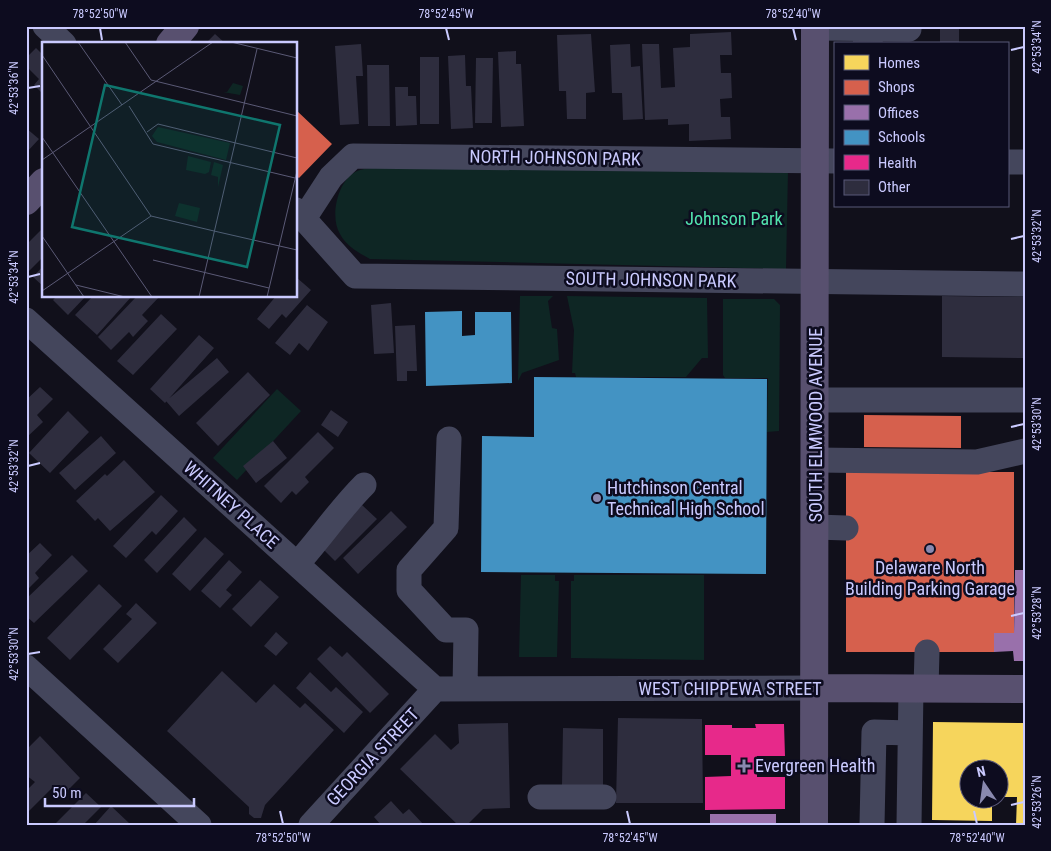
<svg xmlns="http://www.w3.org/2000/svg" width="1051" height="851" viewBox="0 0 1051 851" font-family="'Roboto Condensed',sans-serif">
<rect width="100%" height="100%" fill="#11101b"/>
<path fill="#0e2624" d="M395 167 788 171 786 269 370 259C358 252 347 247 340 234 329 217 338 176 360 170 371 167 384 168 395 167Z
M520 296H553L548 301 552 328 557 329 559 360 522 373 518 381Z
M567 296 707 298 708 358H702L686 377H576L575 373H572L574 330Z
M723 299H774L780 305 779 431 767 432 768 378H725L723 375Z
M277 389 301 411 237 480 213 458Z
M521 575H555V581H559L557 657H519Z
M574 575H704V660L571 658V581H574Z"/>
<path fill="#f6d55c" d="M933 722 1025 723V825H1016L1017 797H998V768H968V798H992V821L932 820Z"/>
<path fill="#d6604d" d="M296 110 332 144 299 178 296 176Z
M864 415 961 416V448L864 447Z
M846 472H1014V633H994V652H846Z"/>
<path fill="#9970ab" d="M1015 570H1025V661H1014L1013 651 994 652V633H1014Z
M710 814H776V825H710Z"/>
<path fill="#4393c3" d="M462 311V336L475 335V312H511L512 383 426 386 425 312Z
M534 377 767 379 766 574 481 572 482 436 534 437Z"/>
<path fill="#e7298a" d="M755 724H784L785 756H757V777H785V809L705 810V777L731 776V755H705V725H732V728H756Z"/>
<path fill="#2e2d3e" d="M940 28H959V44H940Z
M731 32 732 55H720L721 73H731L732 98 720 99 721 117H730L731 139 689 141V124L668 125V119L645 120 642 44H659L661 88 675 87 673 48 690 47V34Z
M882 32 883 44H853V33Z
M215 34 226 44H205Z
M591 34 595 92 586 93V119H567L566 91H559L557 35Z
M361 44 363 76H356L359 124 340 125 335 46Z
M630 44 631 67 640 66 643 119 623 120 622 93H612L610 45Z
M36 48 44 56V95L34 85 39 79 26 66V58Z
M516 51V64H521L524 126 501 127 498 52Z
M465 55 466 86H471L473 128 451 129 448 56Z
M420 57H439V124H420Z
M476 58H493L492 123H475Z
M367 65H389L390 126H368Z
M395 87H408V96H416L417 125 396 126Z
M26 128 39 139 26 153Z
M44 227V256L29 271 26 269V245Z
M44 265V287L33 277Z
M296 277 311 290 286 318 282 314 269 329 257 319 276 296H296Z
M57 296H86L68 315 53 300Z
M93 296H132L97 335 75 315Z
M137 296H160L142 315 148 321 133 337 129 332 111 350 98 337Z
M942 296 1025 297V358L942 357Z
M391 303 394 353 374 354 371 305Z
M307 305 328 322 308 351 299 343 290 355 275 343Z
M161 314 177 329 133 375 117 361Z
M415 325 417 371H407V381H397L395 326Z
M199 335 214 348 165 403 150 389Z
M217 358 229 372 179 416 166 401Z
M248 372 270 395 218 446 196 423Z
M40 387 53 399 37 415 43 422 26 438V400Z
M331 410 348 422 338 437 321 425Z
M68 411 89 432 50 473 29 453Z
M318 432 334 448 305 477 309 482 296 495 292 491 281 503 264 486Z
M101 436 116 453 75 490 59 473Z
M273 441 287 458 256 483 243 466Z
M124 460 155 492 110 531 98 518 95 521 76 501 105 474 107 476Z
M161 495 178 511 156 535 152 531 126 558 113 546Z
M362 505 377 519 335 561 320 546Z
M391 511 407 527 358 574 343 558Z
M184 517 197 530 157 573 144 560Z
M205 537 224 554 190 591 172 574Z
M40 543 52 555 35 573 39 578 26 591V556Z
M72 555 88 571 34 623 26 616V599Z
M229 560 242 572 226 590 232 595 220 608 201 591Z
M260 580 279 597 251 627 232 609Z
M99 584 122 606 70 660 47 638Z
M136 603 157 623 118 663 103 649 132 619 126 614Z
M276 632 288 643 276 656 264 646Z
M330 646 342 657 347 652 389 694 370 713 317 659Z
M222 671 256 703 274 684 300 708 305 703 334 730 265 805 261 818H254L249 814V807L167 731Z
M310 672 331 692 336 687 363 712 344 733 296 688Z
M618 718 702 719 703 803H616Z
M508 723 510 808 483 809 467 825H458L400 769 435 734 451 750 459 743 458 724Z
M563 728 603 729V785H562Z
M40 736 80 778 64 794 55 785 27 813 26 791 35 782 26 775V750Z
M86 793 101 807 83 825H54Z
M391 801 403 814 409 809 424 825H381L374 817Z
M111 806 129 823 127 825H94Z"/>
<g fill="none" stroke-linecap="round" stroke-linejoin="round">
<path stroke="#44465c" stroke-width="25" d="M45 26 64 44
M815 28 909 29
M1007 162H1025
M296 210 355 276 1025 284
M305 217 331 177 353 156 835 161
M26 320 435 689
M816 400H1025
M449 439 446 528 409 570V590L446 630H466L465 689
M816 460 977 462 1025 451
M816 527 846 528
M297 564C320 539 339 510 364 485
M26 667 199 825
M926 688 927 652
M435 689 816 688
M540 797H604
M311 825 435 689
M872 825 874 732 910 733
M909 825 911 688"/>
<path stroke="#58506f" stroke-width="28" d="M170 44 185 26
M26 201 44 182
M816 688 1025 689
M814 825 815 26"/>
</g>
<path fill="none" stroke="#cacaff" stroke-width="2" d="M100 28 102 40M446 28 449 40M793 28 796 40M1011 50 1024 47M28 88 40 86M1011 239 1024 236M28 277 40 274M1011 427 1024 424M28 466 40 463M1011 616 1024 613M28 654 40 652M1011 805 1024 802M280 811 283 824M627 811 630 824M974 811 977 824"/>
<g fill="#8989af" stroke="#0d0c1f" stroke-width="2">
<circle cx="597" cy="498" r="5"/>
<circle cx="930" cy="549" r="5"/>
<path d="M741.5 758.5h5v5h5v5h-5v5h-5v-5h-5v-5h5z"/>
</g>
<g text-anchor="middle" stroke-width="5" stroke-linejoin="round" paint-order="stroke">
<g font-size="18" fill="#cacaff" stroke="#0d0c1f">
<text transform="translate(555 158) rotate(1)" y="6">NORTH JOHNSON PARK</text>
<text transform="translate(651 280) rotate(1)" y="6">SOUTH JOHNSON PARK</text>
<text transform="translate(816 425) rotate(-90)" y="6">SOUTH ELMWOOD AVENUE</text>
<text transform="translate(231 505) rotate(42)" y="6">WHITNEY PLACE</text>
<text x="730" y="695">WEST CHIPPEWA STREET</text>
<text transform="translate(373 757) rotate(-47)" y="6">GEORGIA STREET</text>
</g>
<g font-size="18" fill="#52e3ae" stroke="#0d0c1f">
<text x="734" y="225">Johnson Park</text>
</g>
<g font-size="18" fill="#cacaff" stroke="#0d0c1f" text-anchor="start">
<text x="607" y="494">Hutchinson Central<tspan x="607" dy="21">Technical High School</tspan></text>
<text x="930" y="574" text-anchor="middle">Delaware North<tspan x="930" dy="21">Building Parking Garage</tspan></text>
<text x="755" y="772">Evergreen Health</text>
</g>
</g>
<g transform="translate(42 42)">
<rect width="255" height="255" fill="#11101b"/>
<path d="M191 41 201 44 198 53 181 50H185ZM116 85 188 101 184 118 115 100 110 94ZM146 114 169 120 167 130 163 132 144 128ZM172 120 181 123 176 145V135L169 133ZM137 161 158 166 155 180 133 174Z" fill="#0e2624"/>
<path fill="none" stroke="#5b5a76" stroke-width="1" d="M36 0 80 63M83 0 109 38 255 74M189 0 255 16M0 13 109 174M87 64 111 102 253 136M105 90 116 82 255 116M0 95 110 255M0 118 171 0M109 174 172 189M172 189 255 208M0 194 42 255M111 218 227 246M34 243 83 255M0 249 109 174M157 255 215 7M225 255 255 129"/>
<path fill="#0f766e" fill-opacity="0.15" stroke="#0f766e" stroke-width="2.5" d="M63 43 238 83 205 225 30 185Z"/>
<rect width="255" height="255" fill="none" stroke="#cacaff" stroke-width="2.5"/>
</g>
<rect width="1051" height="851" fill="none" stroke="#0d0c1f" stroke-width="55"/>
<rect x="834" y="42" width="175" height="165" fill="#0d0c1f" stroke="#595879"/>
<rect x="844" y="55" width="25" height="15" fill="#f6d55c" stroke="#595879"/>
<text x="878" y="68" font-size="15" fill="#cacaff">Homes</text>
<rect x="844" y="80" width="25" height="15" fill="#d6604d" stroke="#595879"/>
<text x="878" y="92" font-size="15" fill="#cacaff">Shops</text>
<rect x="844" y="105" width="25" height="15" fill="#9970ab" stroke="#595879"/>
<text x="878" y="118" font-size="15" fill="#cacaff">Offices</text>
<rect x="844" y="130" width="25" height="15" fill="#4393c3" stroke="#595879"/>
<text x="878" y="142" font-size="15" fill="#cacaff">Schools</text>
<rect x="844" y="155" width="25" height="15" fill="#e7298a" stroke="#595879"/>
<text x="878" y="168" font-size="15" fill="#cacaff">Health</text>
<rect x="844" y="180" width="25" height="15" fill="#2e2d3e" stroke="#595879"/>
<text x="878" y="192" font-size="15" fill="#cacaff">Other</text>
<g transform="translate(984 784) rotate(347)"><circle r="24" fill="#0d0c1f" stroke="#595879"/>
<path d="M0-4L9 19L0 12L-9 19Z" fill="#8989af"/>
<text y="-8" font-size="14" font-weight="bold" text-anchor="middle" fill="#cacaff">N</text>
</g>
<path d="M45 798v8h149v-8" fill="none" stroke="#cacaff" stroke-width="2.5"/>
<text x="52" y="798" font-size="15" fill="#cacaff" stroke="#0d0c1f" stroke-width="4" paint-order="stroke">50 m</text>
<rect x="28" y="28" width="996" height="796" fill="none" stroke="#cacaff" stroke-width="2"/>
<g font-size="12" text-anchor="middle" fill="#cacaff">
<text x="100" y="18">78°52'50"W</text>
<text x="446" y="18">78°52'45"W</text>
<text x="793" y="18">78°52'40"W</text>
<text transform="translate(1037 47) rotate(-90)" y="4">42°53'34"N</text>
<text transform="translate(14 88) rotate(-90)" y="4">42°53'36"N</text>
<text transform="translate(1037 236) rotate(-90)" y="4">42°53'32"N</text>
<text transform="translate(14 277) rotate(-90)" y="4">42°53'34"N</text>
<text transform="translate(1037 424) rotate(-90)" y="4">42°53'30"N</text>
<text transform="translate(14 466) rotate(-90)" y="4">42°53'32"N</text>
<text transform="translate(1037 613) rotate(-90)" y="4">42°53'28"N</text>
<text transform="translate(14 654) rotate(-90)" y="4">42°53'30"N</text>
<text transform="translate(1037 802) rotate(-90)" y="4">42°53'26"N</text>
<text x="283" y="842">78°52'50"W</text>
<text x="630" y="842">78°52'45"W</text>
<text x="977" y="842">78°52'40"W</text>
</g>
</svg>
